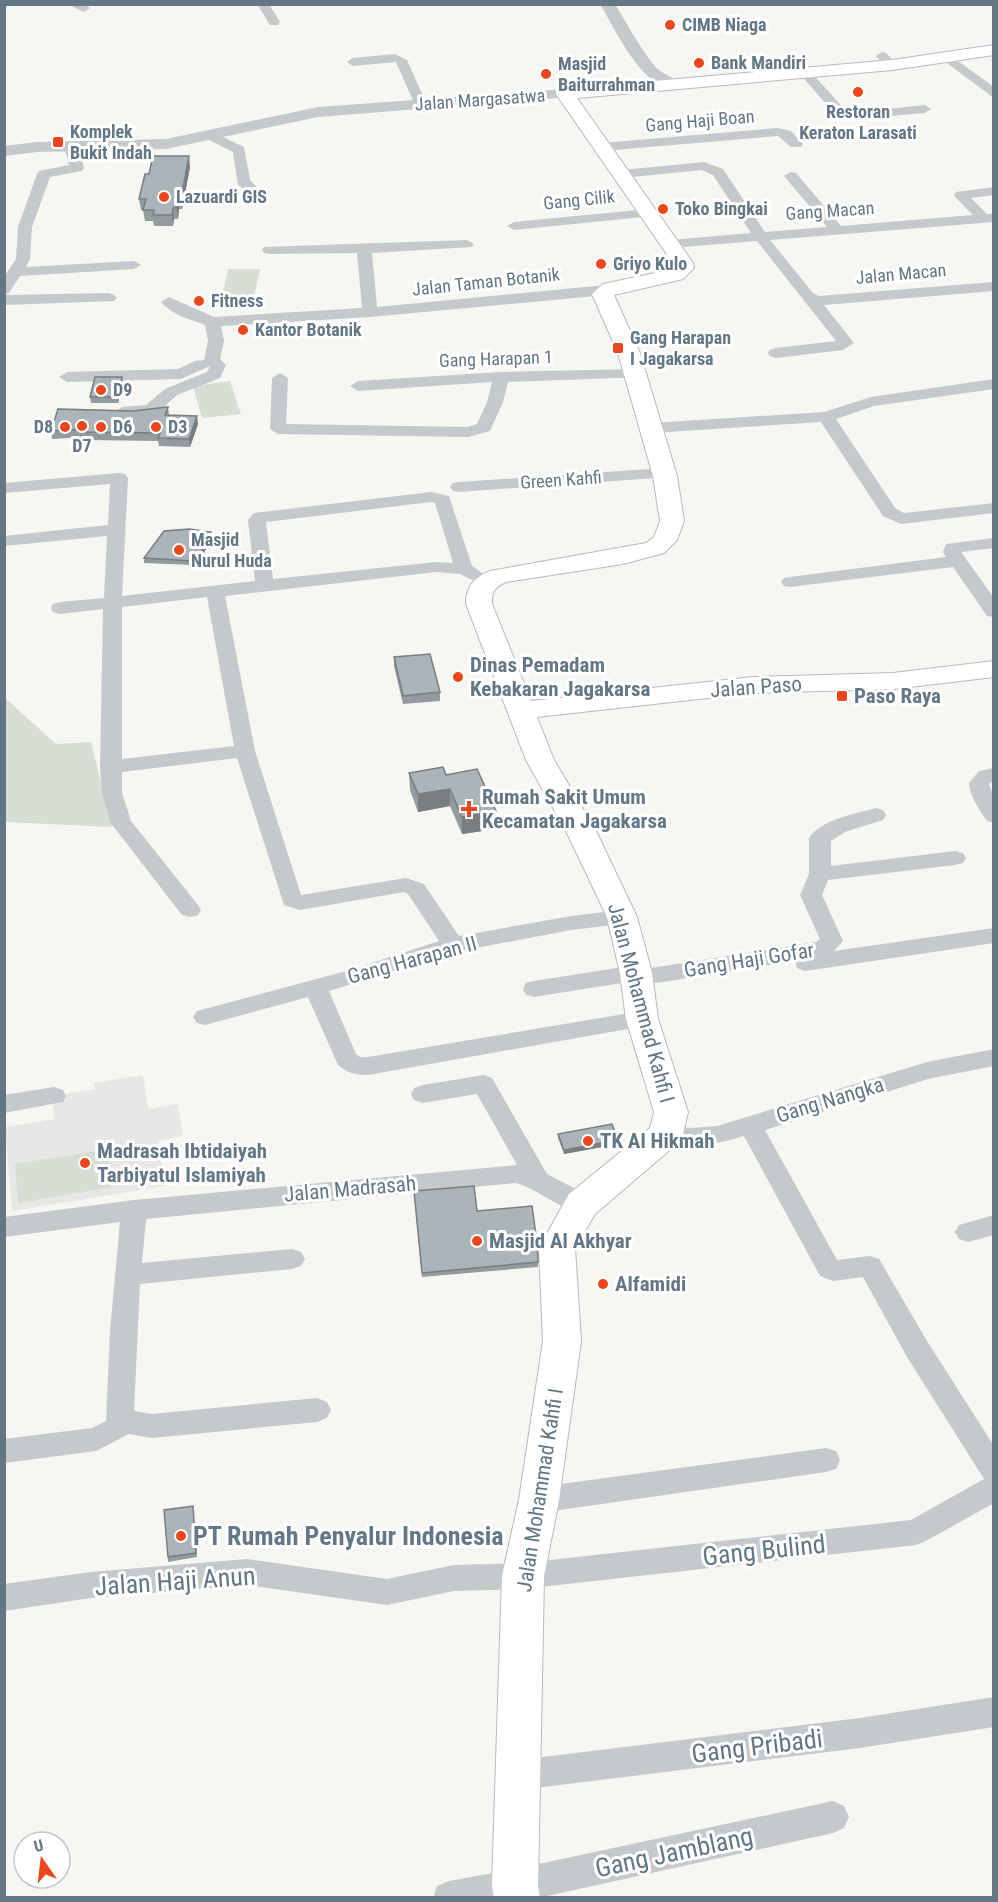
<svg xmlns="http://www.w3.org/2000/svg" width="998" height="1902" viewBox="0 0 998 1902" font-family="'Roboto Condensed',sans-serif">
<rect width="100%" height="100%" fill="#f6f6f2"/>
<path fill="#e7e8e6" d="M143 1075 148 1109 178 1104 183 1136 158 1141 165 1186 12 1211 5 1127 54 1119 52 1096 95 1089 94 1083Z"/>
<path fill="#d7ded3" d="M228 269H260L252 306 221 302Z
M230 381 241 414 202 418 193 386Z
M4 697 56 744 91 742 112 827 5 822Z
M108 1149 112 1187 18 1203 15 1164Z"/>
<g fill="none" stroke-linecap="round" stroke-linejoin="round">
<g stroke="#b5bbbf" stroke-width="2">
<path id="secondary" d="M994 45V55L892 70 577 98 693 263 694 268 683 279 614 295 640 353 677 476 684 521 677 540 664 553 623 564 506 582C494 588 492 590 492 604L531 701 753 677 893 673 994 661V677L893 689 753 693 537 717 554 760 596 831 637 917 652 973 658 1019 688 1112 683 1134 678 1143 595 1214 575 1248 581 1341 559 1500 544 1576 538 1886 540 1898H494L492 1886 502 1576 519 1500 543 1341 539 1248 569 1194 650 1128 654 1112 626 1019 620 973 607 917 566 831 526 760 466 604C466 586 474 578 490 571L646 543 654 537 660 521 653 476 618 353 592 294 603 284 669 270 673 266V263L556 94 559 90 565 89 892 60Z"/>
</g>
<path fill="#c5c9cc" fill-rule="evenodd" d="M67 4H85L90 8 84 12Z
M257 4H269L280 22 278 25H270Z
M882 52 886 53 898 65 896 68H888L876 56Z
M395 54 407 60 427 105 426 108H416L415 105 396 62 353 66 347 62 353 58Z
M948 54 994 87V98L944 61 942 58 944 55Z
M806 70 810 71 848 113 925 105 931 109 925 113 840 120 800 74Z
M778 128 791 131 803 144 801 147H791L778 136 602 151 595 147 602 143Z
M210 131 244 147 250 180 256 186 254 189H244L238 185 233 152 205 138 203 135Z
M71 142 78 146 84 168 82 171 50 177 32 227 30 259 26 267 134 261 141 265 134 269 20 276 9 293 4 294V277L16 259 18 227 37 174 39 171 69 165 64 146Z
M704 162 723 169 765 232 827 227 784 176 791 172 796 173 841 226 973 215 956 198 954 195 956 192 994 187V195L971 198 987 214H994V222L770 240 813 293 819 296 994 282V291L824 305 854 343 843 350 776 358 770 356 768 353 770 350 776 348 836 341 757 241 670 248 663 244 670 240 751 233 713 175 702 170 622 178 615 174 622 170Z
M648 209 655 213 653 216 514 230 507 226 514 222Z
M467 240 474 244 472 247 372 253 377 307 606 285 614 290 606 295 370 317 221 326 224 341 220 359 226 365 220 378 177 395 157 413 122 417 114 412 122 407 146 405 165 389 207 372 210 366 181 379 67 382 59 377 67 372 178 369 195 361 204 360 208 341 205 325C190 319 172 315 161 302L169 297 214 317 362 308 357 253 269 254 264 253 262 250 264 247Z
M109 293 114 295 117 298 114 301 4 305V295Z
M636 369 642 371 644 374 642 377 508 382 503 402 490 431 468 437 278 434 270 429 272 378 280 373 288 378 286 424 467 427 477 424 487 402 492 382 358 391 350 386 358 381 501 372Z
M994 379V389L874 406 836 419 895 508 904 513 994 503V513L901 524 883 516 821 422 652 433 644 428 652 423 824 412 871 397Z
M664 468 670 469 673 473 670 477 459 492 453 491 450 487 453 483 459 482Z
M119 473 125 474 128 478 122 596 255 581 248 520 254 513 431 492 449 496 472 566 495 582 492 586 486 587 460 574 436 572 225 596 255 751 301 895 406 878 424 884 459 936 571 916 622 910 630 912 633 917 630 922 622 924 571 930 455 952 329 991 356 1054 360 1057H368L642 1011 650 1013 654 1019 650 1025 368 1075C355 1075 348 1073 338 1065L308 997 205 1025 197 1023 193 1017 197 1011 350 970 439 941 408 894 404 892 300 910 284 905 237 758 122 772V793L131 821 198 905 201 910 198 915 190 917 182 915 110 822 102 793 100 767 103 609 60 614 53 612 51 608 53 604 60 602 104 598 107 536 4 546V536L108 525 110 484 4 493V483ZM431 502 435 503 453 563 436 562 273 579 266 522ZM207 597 234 746 122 759V607Z
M994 538V548L961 552 994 598V617L987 616 953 567 790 587 784 586 781 582 784 578 790 577 946 557 943 552 946 544Z
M994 768V780L989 784 994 797V823L987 821C979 809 970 797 969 783L979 771Z
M876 808 883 810 886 815 883 820 845 832 831 841V866L955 851 963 853 966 858 963 863 955 865 828 880 822 895 843 941 834 951 994 928V943L805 971 797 968 795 961 637 986 628 982 534 997 526 995 523 989 526 983 534 981 636 965 645 969 816 942 820 939 800 895 809 874V838C821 819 856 814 876 808Z
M994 1049V1066L928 1079 765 1130 837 1260 870 1256 879 1259 927 1341 994 1446V1503L926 1541 916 1545 523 1589 454 1591 387 1605 247 1585 91 1598 4 1611V1584L91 1572 247 1559 387 1579 454 1565 523 1563 911 1520 984 1479 907 1357 863 1277 833 1281 820 1276 744 1136C715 1145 687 1150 657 1140L654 1134 657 1128 666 1125 691 1128 717 1126 927 1062Z
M484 1075 492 1078 547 1174 591 1197 595 1204 591 1211C568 1218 539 1188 515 1183L146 1219 142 1263 292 1249 301 1252 305 1259 301 1266 292 1269 140 1284 134 1411 152 1414 317 1398 327 1402 331 1410 327 1418 317 1422 152 1438 129 1434 96 1451 4 1463V1439L92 1428 106 1421 110 1331 120 1222 4 1237V1217L134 1200 517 1165 477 1094 423 1103 414 1100 411 1094 414 1088 423 1085Z
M54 1087 63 1090 66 1096 63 1102 4 1113V1095Z
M994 1215V1235L968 1242 959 1239 955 1232 959 1225Z
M826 1448 836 1451 840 1460 836 1469 826 1472 539 1513 529 1509 525 1500 529 1491 539 1487Z
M994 1697V1727L860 1748 519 1790 508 1786 503 1775 508 1764 519 1760 860 1718Z
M833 1801 844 1806 849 1817 844 1828 833 1833 538 1898H433L437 1886 449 1881 515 1869Z"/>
<path fill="#c5c9cc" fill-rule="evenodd" d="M600 4H615C627 24 639 46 653 64 660 74 672 75 679 84L677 87C645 95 614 27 600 4Z
M565 89 571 91 573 94 571 97 318 117 166 149 37 152 4 156V146L37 142 166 139 318 107Z"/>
<use href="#secondary" fill="#fff" fill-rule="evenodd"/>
</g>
<path fill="#939b9f" d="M190 167 182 209H179L178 219H174L173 226H154L153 221H145L143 210H141L139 199 149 174Z
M123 383 118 403H91L90 397Z
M168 407 169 415 198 424 190 447 159 446 158 441 87 440 86 437 52 439 51 431 133 411Z
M211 537 201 560 193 565 144 563V558Z
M394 657 440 692V701L403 704 394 666Z
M409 773 446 775 496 829 462 834 450 806 418 812 410 790Z
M558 1134 618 1140V1144L564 1154 558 1138Z
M414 1191 477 1211 538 1262V1267L422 1277Z
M193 1506 197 1557 168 1562V1557Z"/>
<path fill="#787e82" d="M189 156 190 167 182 209 181 198Z
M178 198 179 209 178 219 176 208Z
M173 208 174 219 173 226 172 215Z
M122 377 123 383 118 403 117 397Z
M197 416 198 424 190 447 189 439Z
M211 532V537L201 560 193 565V561Z
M450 789V806L418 812V794Z
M496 811V829L462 834V817Z
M618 1140V1144L564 1154V1150Z"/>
<path fill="#abb4b9" stroke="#787e82" stroke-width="1.5" d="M153 156H189L181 198H178L176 208H173L172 215H153L154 210H143L146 199H139L145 174H149Z
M95 377H122L117 397H90Z
M168 407 165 415 197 416 189 439 158 438 160 433 86 432V429L51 431 58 409 133 411Z
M189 529 211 532 200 555 193 561 144 558 164 531Z
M430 654 440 692 403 696 394 657Z
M443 767 446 775 477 769 496 811 462 817 450 789 418 794 409 773Z
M612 1124 618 1140 564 1150 558 1134Z
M474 1186 477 1211 532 1206 537 1242 538 1262 422 1273 414 1191Z
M193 1506 196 1553 168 1557 164 1510Z"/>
<g fill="#ec471c" stroke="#fff" stroke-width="2">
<circle cx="670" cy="25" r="6"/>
<circle cx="699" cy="63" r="6"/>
<circle cx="546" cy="74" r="6"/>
<circle cx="858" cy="92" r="6"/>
<rect x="52" y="136" width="12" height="12" rx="3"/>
<circle cx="164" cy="197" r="6"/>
<circle cx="663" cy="209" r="6"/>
<circle cx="601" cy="264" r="6"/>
<circle cx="199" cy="301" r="6"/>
<circle cx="243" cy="330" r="6"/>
<rect x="612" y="342" width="12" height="12" rx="3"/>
<circle cx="101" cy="390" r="6"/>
<circle cx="82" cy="426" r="6"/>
<circle cx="65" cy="427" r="6"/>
<circle cx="101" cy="427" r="6"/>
<circle cx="156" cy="427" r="6"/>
<circle cx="179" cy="550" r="6"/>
<circle cx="458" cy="677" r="6"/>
<rect x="836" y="690" width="12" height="12" rx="3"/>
<path d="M466 800h6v6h6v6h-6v6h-6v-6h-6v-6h6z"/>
<circle cx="588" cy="1141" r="6"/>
<circle cx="85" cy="1163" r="6"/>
<circle cx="477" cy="1241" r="6"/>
<circle cx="603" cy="1284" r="6"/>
<circle cx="181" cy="1536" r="6"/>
</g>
<g text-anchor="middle" stroke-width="6" stroke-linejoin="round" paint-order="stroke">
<g font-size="18" font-weight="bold" fill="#637785" stroke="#fff" text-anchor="start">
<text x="682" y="31">CIMB Niaga</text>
<text x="711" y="69">Bank Mandiri</text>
<text x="558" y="70">Masjid<tspan x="558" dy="21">Baiturrahman</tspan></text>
<text x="858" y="118" text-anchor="middle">Restoran<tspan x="858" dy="21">Keraton Larasati</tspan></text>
<text x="70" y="138">Komplek<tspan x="70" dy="21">Bukit Indah</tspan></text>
<text x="176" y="203">Lazuardi GIS</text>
<text x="675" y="215">Toko Bingkai</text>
<text x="613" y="270">Griyo Kulo</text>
<text x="211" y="307">Fitness</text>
<text x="255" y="336">Kantor Botanik</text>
<text x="630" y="344">Gang Harapan<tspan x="630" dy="21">I Jagakarsa</tspan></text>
<text x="113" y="396">D9</text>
<text x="53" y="433" text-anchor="end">D8</text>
<text x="113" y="433">D6</text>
<text x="168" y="433">D3</text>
<text x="82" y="452" text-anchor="middle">D7</text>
<text x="191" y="546">Masjid<tspan x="191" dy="21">Nurul Huda</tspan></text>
</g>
<g font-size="18" fill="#637785" stroke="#fff">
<text transform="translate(480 100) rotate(-4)" y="6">Jalan Margasatwa</text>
<text transform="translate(700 121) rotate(-5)" y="6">Gang Haji Boan</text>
<text transform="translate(579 200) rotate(-6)" y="6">Gang Cilik</text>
<text transform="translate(830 211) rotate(-4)" y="6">Gang Macan</text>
<text transform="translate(901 274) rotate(-5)" y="6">Jalan Macan</text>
<text transform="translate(486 282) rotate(-6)" y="6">Jalan Taman Botanik</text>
<text transform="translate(496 359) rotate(-2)" y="6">Gang Harapan 1</text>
<text transform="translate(561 480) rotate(-4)" y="6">Green Kahfi</text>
</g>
<g font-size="21" font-weight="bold" fill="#637785" stroke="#fff" text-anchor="start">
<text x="470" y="672">Dinas Pemadam<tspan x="470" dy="24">Kebakaran Jagakarsa</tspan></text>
<text x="854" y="703">Paso Raya</text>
<text x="482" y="804">Rumah Sakit Umum<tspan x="482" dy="24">Kecamatan Jagakarsa</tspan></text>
<text x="600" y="1148">TK Al Hikmah</text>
<text x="97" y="1158">Madrasah Ibtidaiyah<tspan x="97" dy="24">Tarbiyatul Islamiyah</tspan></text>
<text x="489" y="1248">Masjid Al Akhyar</text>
<text x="615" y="1291">Alfamidi</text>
</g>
<g font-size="21" fill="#637785" stroke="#fff">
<text transform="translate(756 687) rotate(-4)" y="7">Jalan Paso</text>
<text transform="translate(412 960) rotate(-15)" y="7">Gang Harapan II</text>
<text transform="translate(749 960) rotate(-9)" y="7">Gang Haji Gofar</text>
<text transform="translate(641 1003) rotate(75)" y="7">Jalan Mohammad Kahfi I</text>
<text transform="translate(830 1100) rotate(-17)" y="7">Gang Nangka</text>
<text transform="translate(350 1189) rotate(-5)" y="7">Jalan Madrasah</text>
<text transform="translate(540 1490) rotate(-81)" y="7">Jalan Mohammad Kahfi I</text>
</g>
<g font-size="26" font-weight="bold" fill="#637785" stroke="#fff" text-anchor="start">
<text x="193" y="1545">PT Rumah Penyalur Indonesia</text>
</g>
<g font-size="26" fill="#637785" stroke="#fff">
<text transform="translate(764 1550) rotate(-6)" y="9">Gang Bulind</text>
<text transform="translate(175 1581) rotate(-4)" y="9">Jalan Haji Anun</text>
<text transform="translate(757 1746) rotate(-7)" y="9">Gang Pribadi</text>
<text transform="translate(674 1852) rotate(-12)" y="9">Gang Jamblang</text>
</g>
</g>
<rect width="998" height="1902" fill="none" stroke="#637785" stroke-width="12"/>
<g transform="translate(42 1860) rotate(346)"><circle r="28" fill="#ffffff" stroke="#c1c9ce" stroke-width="1.5"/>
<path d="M0-4.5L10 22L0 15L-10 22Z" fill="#ec471c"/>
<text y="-9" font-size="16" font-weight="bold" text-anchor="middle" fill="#637785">U</text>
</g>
</svg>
